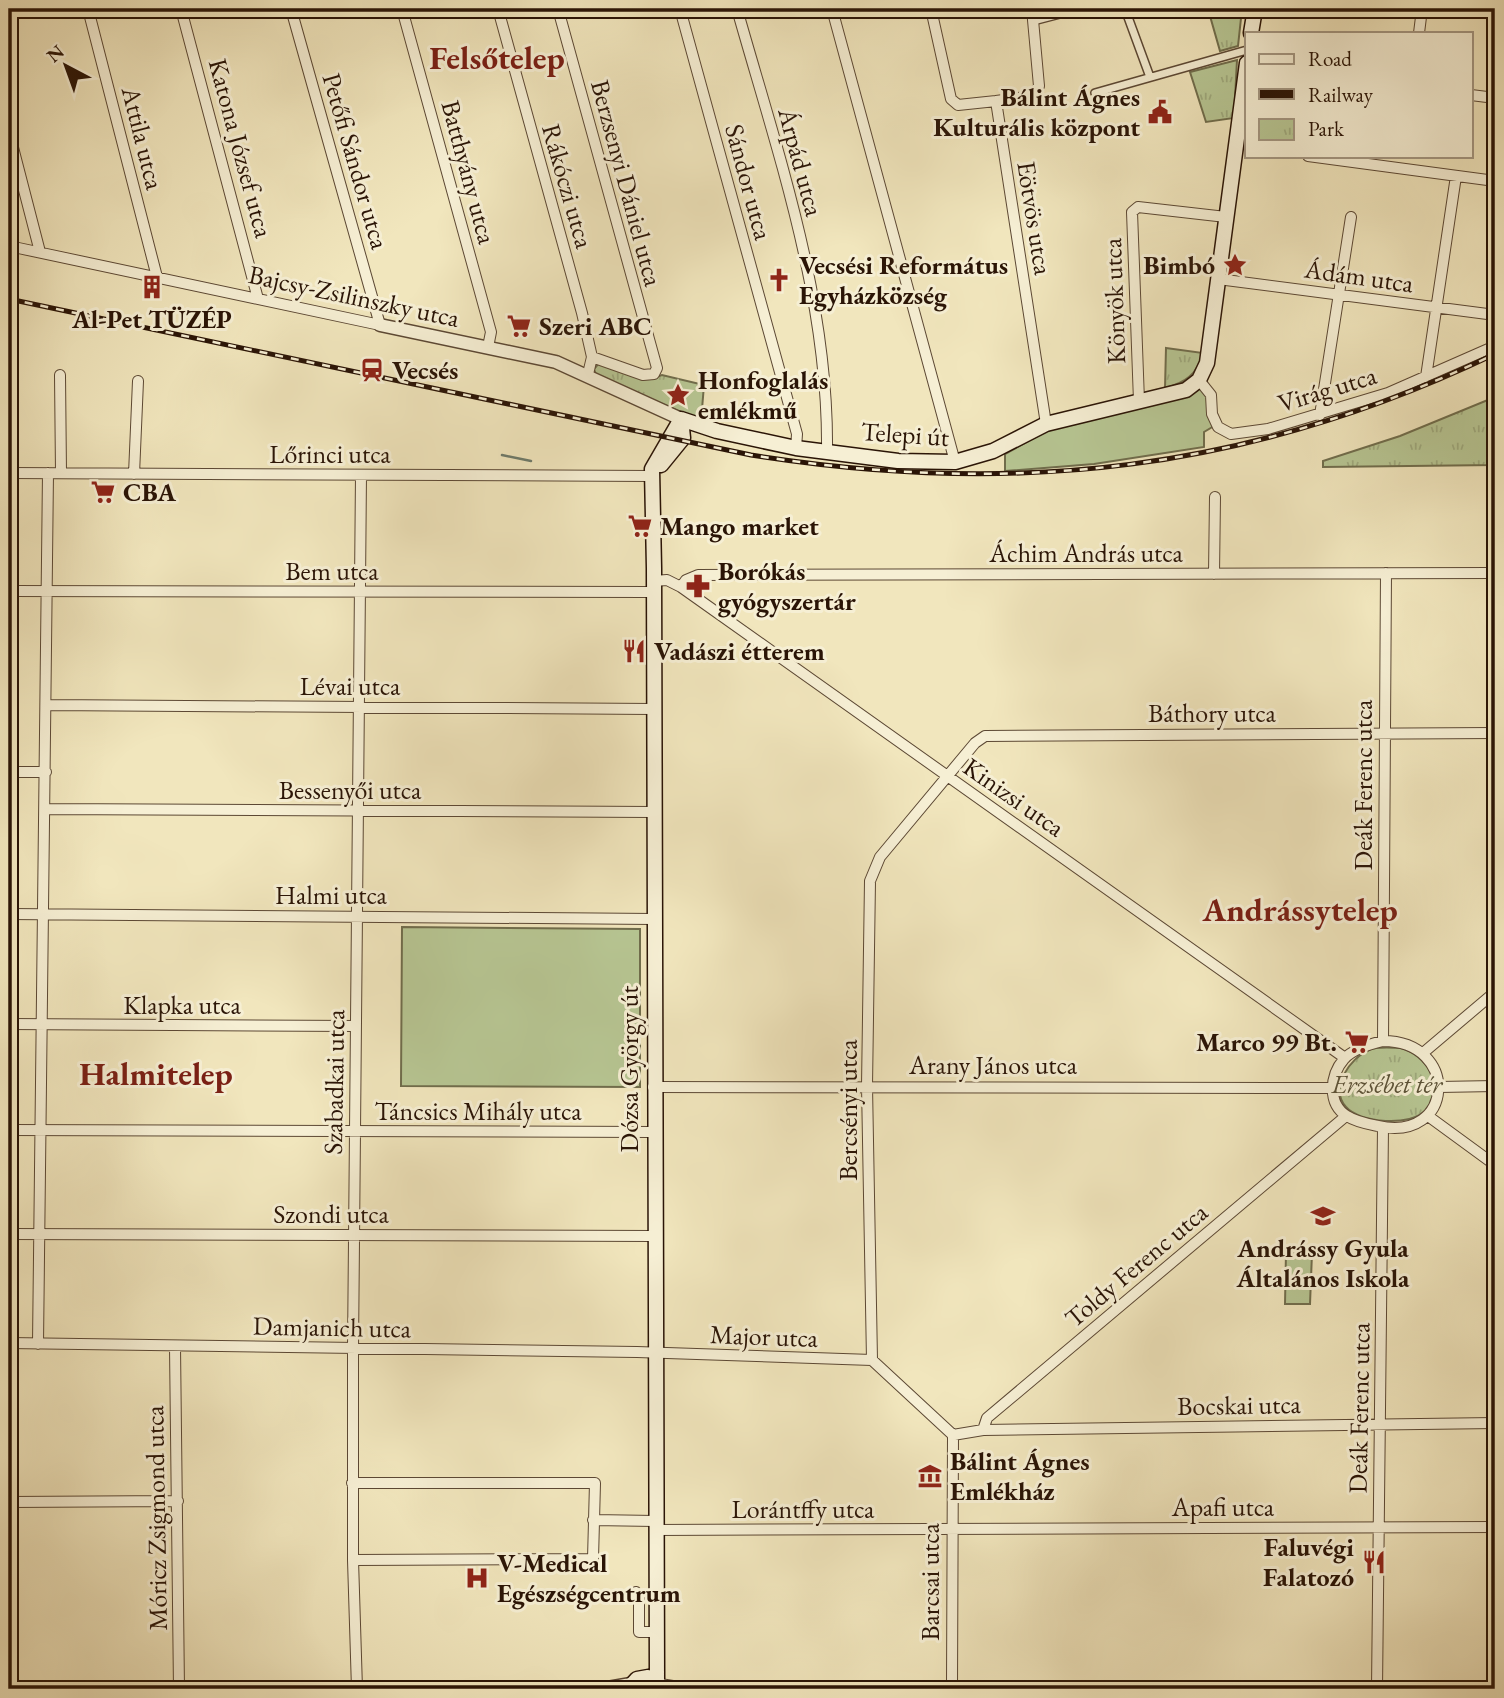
<svg xmlns="http://www.w3.org/2000/svg" width="1504" height="1698" viewBox="0 0 1504 1698" font-family="'EB Garamond',serif">
<defs>
<pattern id="park-tufts" width="24" height="20" patternUnits="userSpaceOnUse" patternTransform="scale(1.75)"><rect width="24" height="20" fill="#b7c693"/><path d="M3 7l-1-3M5 7V3M7 7l1-3M15 17l-1-3M17 17v-4M19 17l1-3" fill="none" stroke="#9ea97d"/></pattern>
</defs>
<rect width="100%" height="100%" fill="#f1e6bd"/>
<filter id="stains"><feTurbulence type="fractalNoise" baseFrequency=".00286" numOctaves="4"/><feColorMatrix values="0 0 0 0 .2 0 0 0 0 .09 0 0 0 0 .02 0 0 0 .5 -.17"/></filter>
<radialGradient id="worn" r=".72"><stop offset=".6" stop-color="#630" stop-opacity="0"/><stop offset="1" stop-color="#630" stop-opacity=".3"/></radialGradient>
<path fill="#b7c693" stroke="#706d4c" stroke-width="2" d="M1205 383 1214 426 1204 432V447L1094 464 1005 471V454L1054 427 1198 390Z
M9 859H18L16 900 9 899Z
M402 927 640 929V1087L401 1086Z
M1286 1252 1312 1253 1310 1304H1285Z"/>
<path fill="url(#park-tufts)" stroke="#706d4c" stroke-width="2" d="M1208 9H1242L1238 46 1220 51Z
M1237 60 1234 118 1206 122 1190 72Z
M1166 348 1203 353C1197 375 1185 383 1165 388Z
M599 363 650 379 662 375 704 385 701 421 596 375 594 369Z
M1495 397V465L1323 467V461L1400 436Z
M1401 1048C1426 1055 1447 1086 1426 1110 1412 1127 1359 1123 1346 1107 1329 1088 1350 1058 1369 1050 1379 1046 1391 1048 1401 1048Z"/>
<g fill="none" stroke-linecap="round" stroke-linejoin="round">
<path stroke="#6e7b6b" stroke-width="2.5" d="M502 455 531 461"/>
<g stroke="#5c4834" stroke-width="10">
<path id="pedestrian" d="M1125 9 1150 77
M1033 21 1079 9
M1095 93 1247 50"/>
</g>
<g stroke="#5c4834" stroke-width="12">
<path id="minor" d="M88 9 157 277
M181 9 258 299
M402 9 491 332 488 347
M498 9 582 313 592 357 588 374
M558 9 657 368 654 374 643 375 592 357
M680 9 797 434 796 448
M737 9C778 154 829 300 827 452
M832 9 955 462
M931 9 951 99 958 105 996 101
M1032 9 1039 86 1032 96 996 101 1046 424
M1419 33 1422 9
M1471 95 1495 98
M9 132 40 252
M1308 156 1495 181
M9 246 380 325 291 9
M1218 279 1495 315
M60 375 61 473
M1426 377 1456 176
M1199 380 1211 395 1212 414 1218 427 1231 434 1268 429 1388 393 1495 346
M1139 401 1132 212 1138 207 1226 217
M1320 415 1351 217
M1494 448 1495 459
M9 473 651 476
M134 474 138 381
M1214 574 1215 497
M654 581 667 580 681 587 1345 1058
M681 587 686 580 698 575 1495 573
M9 591 654 592
M47 705 654 709
M9 772H46
M45 809 654 812
M9 914 654 919
M9 1024 356 1026
M1383 1041 1386 573
M1383 1041C1460 1041 1455 1143 1378 1126 1368 1124 1356 1122 1347 1116 1327 1104 1330 1075 1344 1059 1353 1049 1370 1044 1383 1041Z
M1423 1053 1495 992
M653 1087 1332 1088
M1439 1087 1495 1086
M1428 1116 1495 1165
M9 1130 654 1132
M9 1234 654 1236
M9 1343 637 1352 872 1360
M38 1344 48 473
M175 1347 179 1689
M983 1430 987 1418 1346 1116
M953 1435 872 1360 867 1086 870 881 880 857 975 743 985 736 1495 733
M953 1435 983 1430 1495 1423
M352 1483H595L593 1559 353 1560
M9 1502 178 1501
M593 1520 655 1521
M655 1530 1495 1527
M636 1592 639 1596V1632H656
M660 1684 692 1689
M952 1687 953 1435
M357 1689 353 1560V1349L361 475
M730 1689H1495
M1377 1689 1383 1127"/>
</g>
<g stroke="#5c4834" stroke-width="15">
<path id="tertiary" d="M380 325 556 362 681 419
M602 1689 631 1684"/>
</g>
<g stroke="#2a1406" stroke-width="17">
<path id="secondary" d="M1251 33 1255 9
M681 419 717 431 796 448 898 461 955 462 993 451 1046 424 1186 390 1199 380 1207 363 1247 63
M661 465 683 438 681 419
M657 1681 654 568 652 469 681 419
M628 1689 637 1679 648 1677 662 1689"/>
</g>
<use href="#pedestrian" stroke="#f6efd4" stroke-width="7"/>
<use href="#minor" stroke="#f6efd4" stroke-width="10"/>
<use href="#tertiary" stroke="#f6efd4" stroke-width="12"/>
<use href="#secondary" stroke="#f6efd4" stroke-width="14"/>
<g stroke="#2a1406" stroke-width="5">
<path id="rail" d="M9 299 751 455C1017 497 1251 471 1495 354"/>
</g>
<use href="#rail" stroke="#f6efd4" stroke-width="2.5" stroke-dasharray="8" stroke-linecap="butt"/>
</g>
<defs>
<g id="civic-bare" transform="scale(1.89)"><path d="M-.6-6.5H3V-4.5H.6V-3L4-1V1h2V6H-6V1h2V-1L-.6-3ZM-1.2 2.5V6h2.4V2.5Z" fill="#8f2418" stroke="#f6efd4" stroke-width="2.5" paint-order="stroke"/></g>
<g id="sight-bare" transform="scale(1.89)"><path d="M0-6L1.8-2.2L6-1.7L2.9 1.2L3.7 5.4L0 3.3L-3.7 5.4L-2.9 1.2L-6-1.7L-1.8-2.2Z" fill="#8f2418" stroke="#f6efd4" stroke-width="2.5" paint-order="stroke"/></g>
<g id="church-bare" transform="scale(1.89)"><path d="M-1.2-6h2.4v3.5h3.3v2.4h-3.3V6h-2.4V-.1h-3.3v-2.4h3.3Z" fill="#8f2418" stroke="#f6efd4" stroke-width="2.5" paint-order="stroke"/></g>
<g id="building-bare" transform="scale(1.89)"><path d="M-4-6H4V6H1V3H-1V6H-4ZM-2.5-4.3h1.7v1.8h-1.7ZM.8-4.3h1.7v1.8H.8ZM-2.5-1h1.7V.8h-1.7ZM.8-1h1.7V.8H.8Z" fill="#8f2418" stroke="#f6efd4" stroke-width="2.5" paint-order="stroke"/></g>
<g id="supermarket-bare" transform="scale(1.89)"><path d="M-6-5.5h2.5l.6 2H6L4.5 2H-2.5L-4.4-4H-6ZM-1.5 3.2a1.3 1.3 0 1 0 .1 0ZM3 3.2a1.3 1.3 0 1 0 .1 0Z" fill="#8f2418" stroke="#f6efd4" stroke-width="2.5" paint-order="stroke"/></g>
<g id="station-bare" transform="scale(1.89)"><path d="M-3-6H3Q5-6 5-4V2Q5 4 3 4L4.5 6H3L1.5 4h-3L-3 6H-4.5L-3 4Q-5 4-5 2V-4Q-5-6-3-6ZM-3.5-4v3h7v-3ZM-3.5 1v1.5H-2V1ZM2 1v1.5H3.5V1Z" fill="#8f2418" stroke="#f6efd4" stroke-width="2.5" paint-order="stroke"/></g>
<g id="pharmacy-bare" transform="scale(1.89)"><path d="M-2-6h4v4h4v4h-4v4h-4v-4h-4v-4h4Z" fill="#8f2418" stroke="#f6efd4" stroke-width="2.5" paint-order="stroke"/></g>
<g id="restaurant-bare" transform="scale(1.89)"><path d="M-5-6h1v4h1v-4h1v4h1v-4h1v5L-1.5 .5V6h-2V.5L-5-1ZM5-6V6H3V1.5H1.5Q1.5-4 5-6Z" fill="#8f2418" stroke="#f6efd4" stroke-width="2.5" paint-order="stroke"/></g>
<g id="school-bare" transform="scale(1.89)"><path d="M0-5L7-2L0 1L-7-2ZM-4 1L0 2.5L4 1V4Q0 6-4 4Z" fill="#8f2418" stroke="#f6efd4" stroke-width="2.5" paint-order="stroke"/></g>
<g id="museum-bare" transform="scale(1.89)"><path d="M0-6L6-3V-2H-6V-3ZM-5-1h2V3h-2ZM-1-1h2V3h-2ZM3-1h2V3H3ZM-6 4H6V6H-6Z" fill="#8f2418" stroke="#f6efd4" stroke-width="2.5" paint-order="stroke"/></g>
<g id="hospital-bare" transform="scale(1.89)"><path d="M-5-5h3v3.5h4V-5h3V5h-3V1.5h-4V5h-3Z" fill="#8f2418" stroke="#f6efd4" stroke-width="2.5" paint-order="stroke"/></g>
</defs>
<g fill-rule="evenodd">
<use href="#civic-bare" x="1160" y="112"/>
<use href="#sight-bare" x="1235" y="265"/>
<use href="#church-bare" x="779" y="280"/>
<use href="#building-bare" x="152" y="287"/>
<use href="#supermarket-bare" x="519" y="326"/>
<use href="#station-bare" x="372" y="370"/>
<use href="#sight-bare" x="678" y="395"/>
<use href="#supermarket-bare" x="103" y="492"/>
<use href="#supermarket-bare" x="640" y="526"/>
<use href="#pharmacy-bare" x="698" y="586"/>
<use href="#restaurant-bare" x="634" y="651"/>
<use href="#supermarket-bare" x="1357" y="1042"/>
<use href="#school-bare" x="1323" y="1216"/>
<use href="#museum-bare" x="930" y="1476"/>
<use href="#restaurant-bare" x="1374" y="1562"/>
<use href="#hospital-bare" x="477" y="1578"/>
</g>
<g text-anchor="middle" stroke-width="6" stroke-linejoin="round" paint-order="stroke">
<g font-size="26" font-weight="bold" fill="#2a1406" stroke="#f6efd4" text-anchor="start">
<text x="1140" y="106" text-anchor="end">Bálint Ágnes<tspan x="1140" dy="30">Kulturális központ</tspan></text>
<text x="799" y="274">Vecsési Református<tspan x="799" dy="30">Egyházközség</tspan></text>
<text x="1215" y="274" text-anchor="end">Bimbó</text>
<text x="152" y="328" text-anchor="middle">Al-Pet TÜZÉP</text>
<text x="539" y="335">Szeri ABC</text>
<text x="392" y="379">Vecsés</text>
<text x="698" y="389">Honfoglalás<tspan x="698" dy="30">emlékmű</tspan></text>
<text x="123" y="501">CBA</text>
<text x="660" y="535">Mango market</text>
<text x="718" y="580">Borókás<tspan x="718" dy="30">gyógyszertár</tspan></text>
<text x="654" y="660">Vadászi étterem</text>
<text x="1337" y="1051" text-anchor="end">Marco 99 Bt.</text>
<text x="1323" y="1257" text-anchor="middle">Andrássy Gyula<tspan x="1323" dy="30">Általános Iskola</tspan></text>
<text x="950" y="1470">Bálint Ágnes<tspan x="950" dy="30">Emlékház</tspan></text>
<text x="1354" y="1556" text-anchor="end">Faluvégi<tspan x="1354" dy="30">Falatozó</tspan></text>
<text x="497" y="1572">V-Medical<tspan x="497" dy="30">Egészségcentrum</tspan></text>
</g>
<g font-size="26" fill="#2a1406" stroke="#f6efd4">
<text transform="translate(143 138) rotate(76)" y="9">Attila utca</text>
<text transform="translate(241 148) rotate(75)" y="9">Katona József utca</text>
<text transform="translate(356 161) rotate(74)" y="9">Petőfi Sándor utca</text>
<text transform="translate(801 162) rotate(75)" y="9">Árpád utca</text>
<text transform="translate(469 172) rotate(75)" y="9">Batthyány utca</text>
<text transform="translate(749 182) rotate(75)" y="9">Sándor utca</text>
<text transform="translate(627 183) rotate(75)" y="9">Berzsenyi Dániel utca</text>
<text transform="translate(568 186) rotate(74)" y="9">Rákóczi utca</text>
<text transform="translate(1035 218) rotate(81)" y="9">Eötvös utca</text>
<text transform="translate(1359 276) rotate(8)" y="9">Ádám utca</text>
<text transform="translate(354 296) rotate(12)" y="9">Bajcsy-Zsilinszky utca</text>
<text transform="translate(1114 301) rotate(-92)" y="9">Könyök utca</text>
<text transform="translate(1327 389) rotate(-17)" y="9">Virág utca</text>
<text transform="translate(905 434) rotate(4)" y="9">Telepi út</text>
<text x="330" y="463">Lőrinci utca</text>
<text x="1086" y="562">Áchim András utca</text>
<text x="332" y="580">Bem utca</text>
<text x="350" y="695">Lévai utca</text>
<text x="1212" y="722">Báthory utca</text>
<text transform="translate(1363 785) rotate(-90)" y="9">Deák Ferenc utca</text>
<text x="350" y="799">Bessenyői utca</text>
<text transform="translate(1014 797) rotate(35)" y="9">Kinizsi utca</text>
<text x="331" y="904">Halmi utca</text>
<text x="182" y="1014">Klapka utca</text>
<text x="993" y="1074">Arany János utca</text>
<text transform="translate(629 1069) rotate(-90)" y="9">Dózsa György út</text>
<text transform="translate(334 1082) rotate(-89)" y="9">Szabadkai utca</text>
<text transform="translate(848 1110) rotate(-90)" y="9">Bercsényi utca</text>
<text x="478" y="1120">Táncsics Mihály utca</text>
<text x="331" y="1223">Szondi utca</text>
<text transform="translate(1136 1265) rotate(-40)" y="9">Toldy Ferenc utca</text>
<text transform="translate(332 1327) rotate(1)" y="9">Damjanich utca</text>
<text transform="translate(764 1336) rotate(2)" y="9">Major utca</text>
<text transform="translate(1239 1405) rotate(-1)" y="9">Bocskai utca</text>
<text transform="translate(1359 1408) rotate(-89)" y="9">Deák Ferenc utca</text>
<text x="1223" y="1516">Apafi utca</text>
<text x="803" y="1518">Lorántffy utca</text>
<text transform="translate(156 1518) rotate(-91)" y="9">Móricz Zsigmond utca</text>
<text transform="translate(930 1582) rotate(-90)" y="9">Barcsai utca</text>
</g>
<g font-size="26" font-style="italic" fill="#5b5237" stroke="#f6efd4">
<text x="1387" y="1093">Erzsébet tér</text>
</g>
<g font-size="33" font-weight="bold" fill="#7a1f14" stroke="#f6efd4">
<text x="497" y="69">Felsőtelep</text>
<text x="1300" y="921">Andrássytelep</text>
<text x="156" y="1085">Halmitelep</text>
</g>
</g>
<rect width="1504" height="1698" fill="none" stroke="#f1e6bd" stroke-width="35"/>
<rect x="10" y="10" width="1483" height="1677" fill="none" stroke="#2a1406" stroke-width="3.5"/>
<rect x="18" y="18" width="1469" height="1663" fill="none" stroke="#2a1406" stroke-width="2"/>
<rect x="1245" y="32" width="228" height="126" fill="#f6efd4" stroke="#a49782" stroke-width="2"/>
<rect x="1259" y="54" width="35" height="10" fill="#f6efd4" stroke="#a49782" stroke-width="2"/>
<text x="1308" y="66" font-size="21" fill="#2a1406">Road</text>
<rect x="1259" y="89" width="35" height="10" fill="#2a1406" stroke="#a49782" stroke-width="2"/>
<text x="1308" y="102" font-size="21" fill="#2a1406">Railway</text>
<rect x="1259" y="119" width="35" height="21" fill="url(#park-tufts)" stroke="#a49782" stroke-width="2"/>
<text x="1308" y="136" font-size="21" fill="#2a1406">Park</text>
<g transform="translate(66 66) rotate(319)" stroke="#f6efd4" stroke-width="5" paint-order="stroke">
<path d="M0-5L12 26L0 18L-12 26Z" fill="#2a1406"/>
<text y="-10" font-size="19" font-weight="bold" text-anchor="middle" fill="#2a1406">N</text>
</g>
<rect width="100%" height="100%" filter="url(#stains)"/>
<rect width="100%" height="100%" fill="url(#worn)"/>
</svg>
